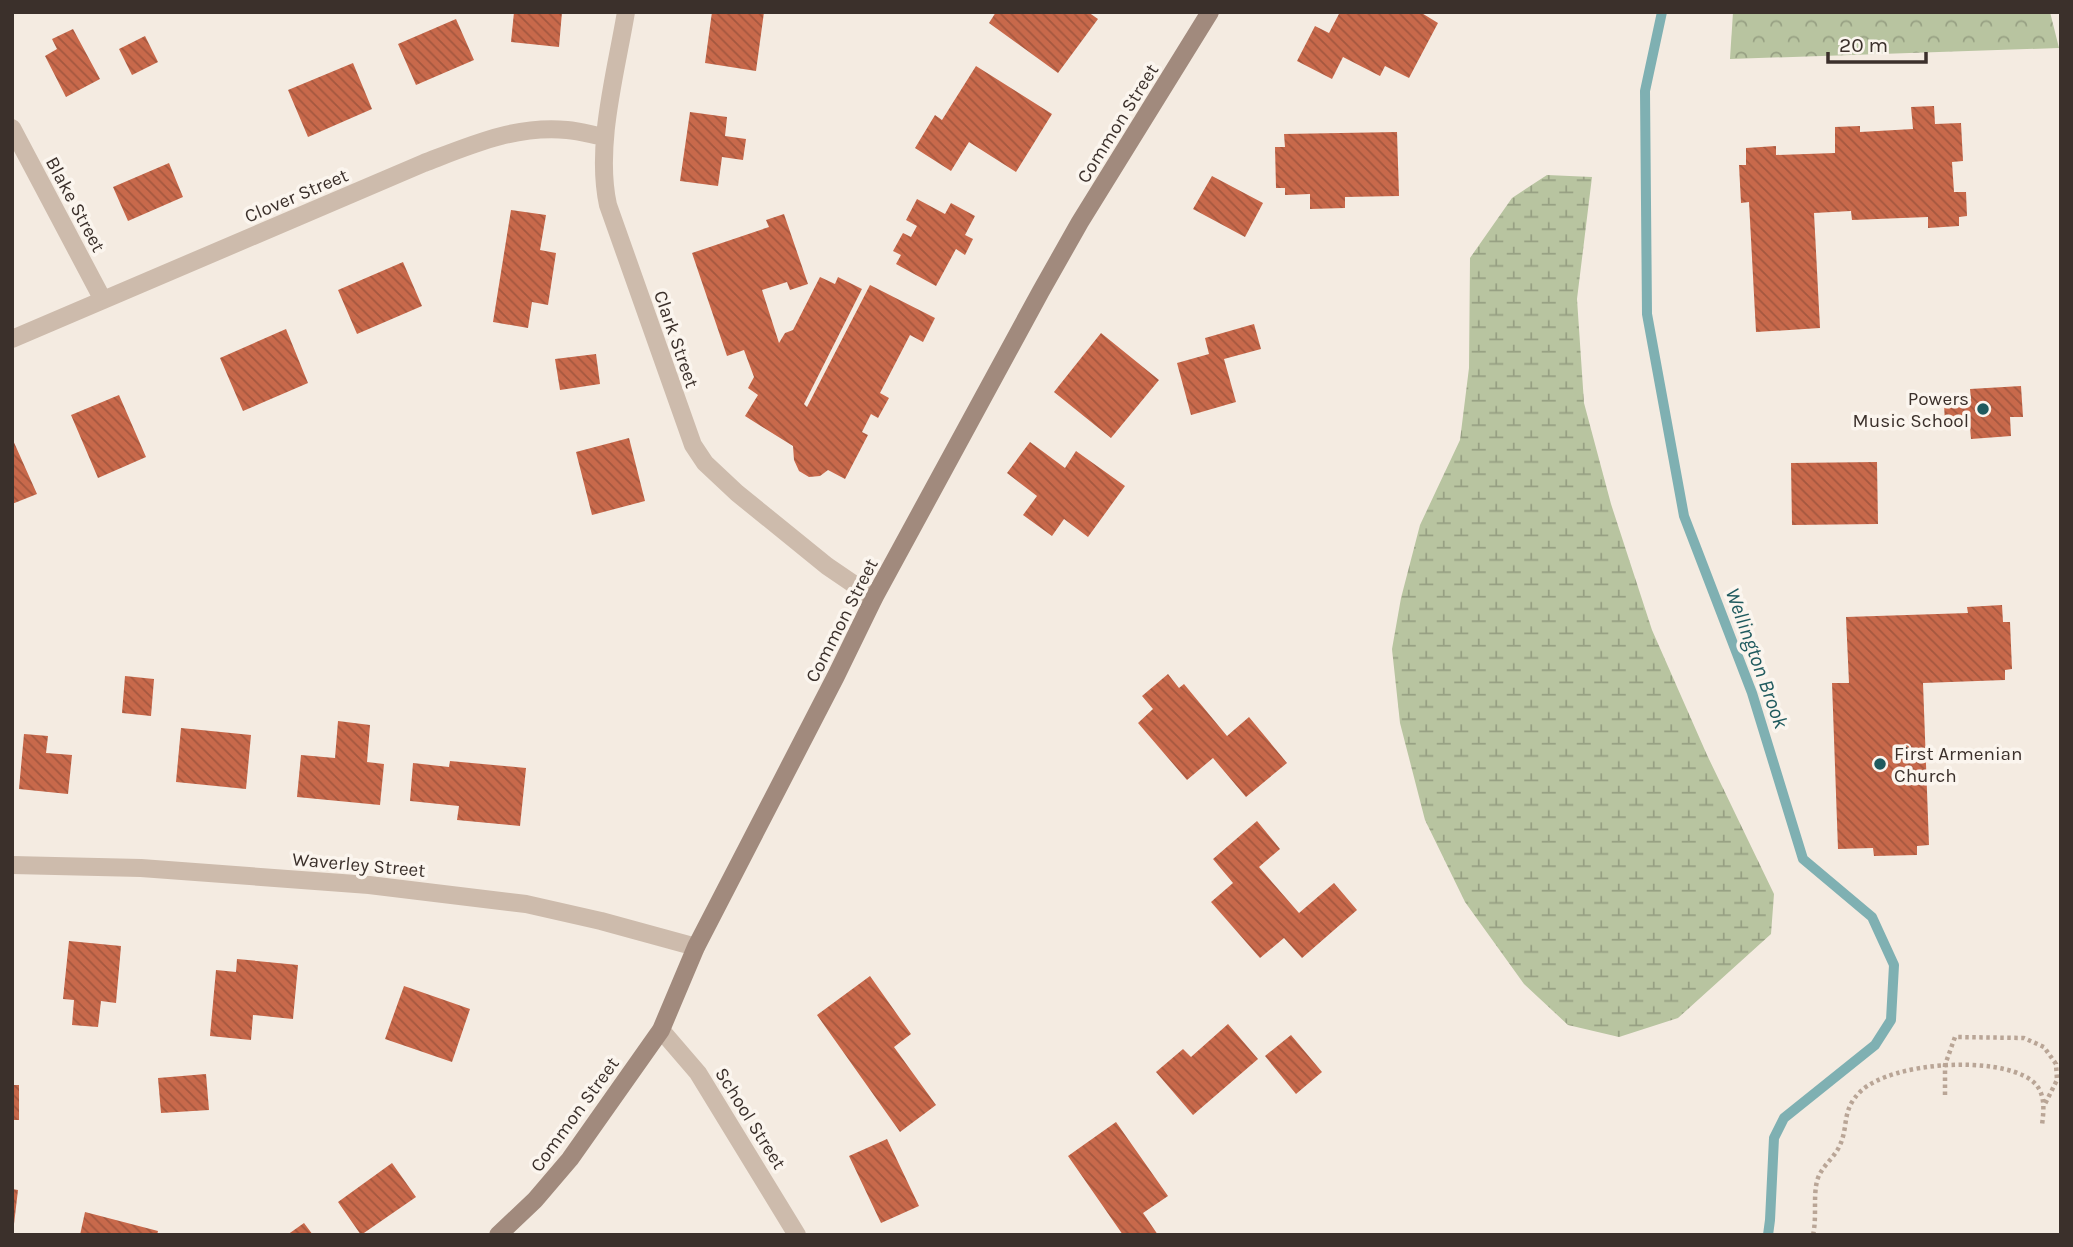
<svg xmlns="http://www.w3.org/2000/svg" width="2073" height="1247" viewBox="0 0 2073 1247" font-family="Karla,sans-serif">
<defs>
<pattern id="wetland-marsh" width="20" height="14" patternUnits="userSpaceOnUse" patternTransform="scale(1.75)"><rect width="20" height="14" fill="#b8c4a0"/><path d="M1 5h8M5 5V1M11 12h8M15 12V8" fill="none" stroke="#97a083"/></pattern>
<pattern id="park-crowns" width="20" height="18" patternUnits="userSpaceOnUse" patternTransform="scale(1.75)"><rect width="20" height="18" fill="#b8c4a0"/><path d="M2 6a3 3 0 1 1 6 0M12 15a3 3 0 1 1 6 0" fill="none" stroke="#97a083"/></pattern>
<pattern id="building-back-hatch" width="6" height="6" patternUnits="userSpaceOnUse" patternTransform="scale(1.75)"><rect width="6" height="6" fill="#c8694b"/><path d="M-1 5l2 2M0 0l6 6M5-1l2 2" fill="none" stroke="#a4573f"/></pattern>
</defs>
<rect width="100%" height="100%" fill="#f4ebe1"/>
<path fill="url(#wetland-marsh)" d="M1547 175 1592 177 1577 299 1584 403 1611 504 1652 630 1707 755 1774 894 1771 934 1678 1018 1619 1037 1568 1025 1524 984 1465 902 1425 820 1400 723 1392 649 1401 598 1420 525 1460 440 1469 368 1470 258 1512 198Z"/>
<path fill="url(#park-crowns)" d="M1733 12H2050L2059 48 1730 59Z"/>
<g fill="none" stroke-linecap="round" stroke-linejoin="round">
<path stroke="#7fb0b2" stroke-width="10" d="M1662 12 1645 91 1647 314 1684 516 1752 693 1803 859 1872 917 1894 965 1891 1020 1875 1045 1784 1118 1774 1138 1770 1220 1768 1235"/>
</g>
<path fill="url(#building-back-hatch)" d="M514 12H562L559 47 511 42Z
M712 12H764L756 71 705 63Z
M996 12H1088L1098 19 1058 73 989 23Z
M1340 12H1420L1438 23 1409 78 1385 66 1380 76 1343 57 1332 79 1297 61 1315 26 1329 33Z
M456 19 474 60 416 85 398 44Z
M73 29 100 79 66 97 45 56 57 49 52 39Z
M145 36 158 62 132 75 119 49Z
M353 63 372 109 308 137 288 90Z
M976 66 1052 114 1016 172 969 142 951 171 915 148 935 115 942 120Z
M1934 106 1935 124 1961 123 1963 161 1952 162 1954 192H1966L1967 216 1959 217V226L1928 228V217L1852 220 1851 211 1814 213 1820 328 1756 332 1749 202 1741 203 1739 165H1746V148L1776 146V155L1835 153V127L1860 126V132L1913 129 1911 107Z
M690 112 727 117 725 136 746 139 743 160 722 157 718 186 680 181Z
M1397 132 1399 196 1345 197V208L1310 209V194L1285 195V188H1276L1275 147H1285L1284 134Z
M169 163 183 197 128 221 113 187Z
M1212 176 1263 203 1245 237 1193 209Z
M917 199 945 214 951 203 975 216 965 235 973 239 965 255 956 249 936 286 896 264 901 255 893 251 903 233 911 237 917 226 906 220Z
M511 210 546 215 540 250 556 253 548 305 532 302 528 328 493 322Z
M784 214 808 284 790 290 787 282 762 290 779 343 785 333 793 330 820 277 835 284 838 277 862 289 804 404 807 407 870 285 935 318 923 342 910 335 880 393 889 398 878 418 871 414 862 432 868 435 845 479 828 470 820 476 809 477 799 471 794 460 793 446 745 416 758 395 748 388 754 377 744 350 727 356 692 253 769 227 766 220Z
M403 262 422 306 357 334 338 290Z
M1254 324 1261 349 1224 359 1236 402 1191 415 1177 363 1209 354 1205 338Z
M286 329 308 383 243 411 220 358Z
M1101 333 1159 380 1111 438 1054 392Z
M596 354 600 384 560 390 555 359Z
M2021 386 2023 417H2010L2011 436 1971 439 1970 427 1945 428 1944 401 1971 399 1970 389Z
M119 395 146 457 98 478 71 415Z
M12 438 37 494 12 504Z
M629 438 645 501 592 515 576 452Z
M1030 442 1065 468 1076 451 1125 486 1088 537 1064 519 1052 536 1023 515 1037 496 1007 473Z
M1877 462 1878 524 1792 525 1791 463Z
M2002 605 2003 622H2010L2012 669 2005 670V680L1923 683 1929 845 1917 846V855L1874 856 1873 848 1838 849 1832 683H1849L1846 617 1968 613 1967 607Z
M1168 674 1179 688 1184 684 1227 736 1249 717 1287 763 1246 797 1213 758 1187 780 1138 723 1153 709 1142 696Z
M125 676 154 679 151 716 122 713Z
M338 721 370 725 367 762 384 764 380 805 297 797 301 755 335 758Z
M181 728 251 735 246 789 176 782Z
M24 734 48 736 46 753 72 755 68 794 19 789Z
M450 761 526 768 520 826 457 820 459 806 410 801 413 763 449 767Z
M1257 821 1280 849 1259 867 1299 913 1334 883 1357 910 1302 958 1284 938 1260 958 1211 902 1233 883 1213 859Z
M69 941 121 946 116 1003 101 1001 98 1027 72 1025 74 1000 63 999Z
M237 959 298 965 293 1019 253 1015 251 1040 210 1036 216 970 236 972Z
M870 976 911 1034 894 1047 936 1105 900 1132 817 1015Z
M404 986 470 1009 452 1062 385 1039Z
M1228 1024 1258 1059 1193 1115 1156 1072 1183 1049 1191 1057Z
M1291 1035 1322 1072 1296 1094 1265 1056Z
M206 1074 209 1110 161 1113 158 1078Z
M12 1085H19V1120H12Z
M1116 1122 1168 1196 1143 1213 1158 1235H1123L1068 1156Z
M887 1139 919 1206 881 1223 849 1156Z
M392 1163 416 1197 361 1235 338 1202Z
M12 1189 18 1190 14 1224H12Z
M85 1212 158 1231 157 1235H80Z
M304 1223 313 1235H287Z"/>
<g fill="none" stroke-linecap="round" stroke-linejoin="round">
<path stroke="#b9a596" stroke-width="4.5" stroke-dasharray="3.5 3.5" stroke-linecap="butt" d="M1945 1095V1065L1955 1037 2024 1038 2044 1047 2056 1064 2057 1080 2045 1104
M1813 1235C1817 1217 1813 1198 1817 1181 1821 1166 1834 1159 1840 1145 1849 1125 1841 1110 1861 1091 1892 1062 1996 1055 2031 1080 2046 1091 2044 1109 2042 1125"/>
<path stroke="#cdbbac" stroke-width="18" d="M626 12C616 72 595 146 608 205L693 445 705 463 737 493 827 566 874 598
M12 128 103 300
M12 339 424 163C471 145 516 125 567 130 580 131 593 135 605 137"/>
<path stroke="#cdbbac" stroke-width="18" d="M12 865 141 868 369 885 526 904 601 921 696 947
M661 1030 698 1073 797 1235"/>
<path stroke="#a18a7d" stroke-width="18" d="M498 1235 535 1200 570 1159 661 1030 696 947 836 676 874 598 1041 291 1080 222 1210 12"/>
</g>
<g fill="#1f5a5e" stroke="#fbf5ee" stroke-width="2.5">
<circle cx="1983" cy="409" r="7"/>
<circle cx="1880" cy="764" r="7"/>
</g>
<g text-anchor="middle" stroke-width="7" stroke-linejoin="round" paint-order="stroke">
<g font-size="19" fill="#3b302b" stroke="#fbf5ee">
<text transform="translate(1117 123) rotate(-58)" y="7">Common Street</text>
<text transform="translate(296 195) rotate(-23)" y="7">Clover Street</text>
<text transform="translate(76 204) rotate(62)" y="7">Blake Street</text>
<text transform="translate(677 339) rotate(71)" y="7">Clark Street</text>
<text transform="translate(841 620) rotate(-63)" y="7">Common Street</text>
<text transform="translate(359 864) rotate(5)" y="7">Waverley Street</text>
<text transform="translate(574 1114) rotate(-54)" y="7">Common Street</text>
<text transform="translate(751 1118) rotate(58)" y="7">School Street</text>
</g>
<g font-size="19" fill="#3b302b" stroke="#fbf5ee" text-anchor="end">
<text x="1969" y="405">Powers<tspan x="1969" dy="22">Music School</tspan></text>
<text x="1894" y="760" text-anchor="start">First Armenian<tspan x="1894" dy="22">Church</tspan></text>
</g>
<g font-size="21" font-style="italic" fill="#1f5a5e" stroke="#fbf5ee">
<text transform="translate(1757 658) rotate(70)" y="7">Wellington Brook</text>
</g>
</g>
<rect width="2073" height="1247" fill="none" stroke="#3b302b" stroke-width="28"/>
<path d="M1828 52v10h98v-10" fill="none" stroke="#3b302b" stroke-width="3.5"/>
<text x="1839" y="52" font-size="21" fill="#3b302b" stroke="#fbf5ee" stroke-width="5" paint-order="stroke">20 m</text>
</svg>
